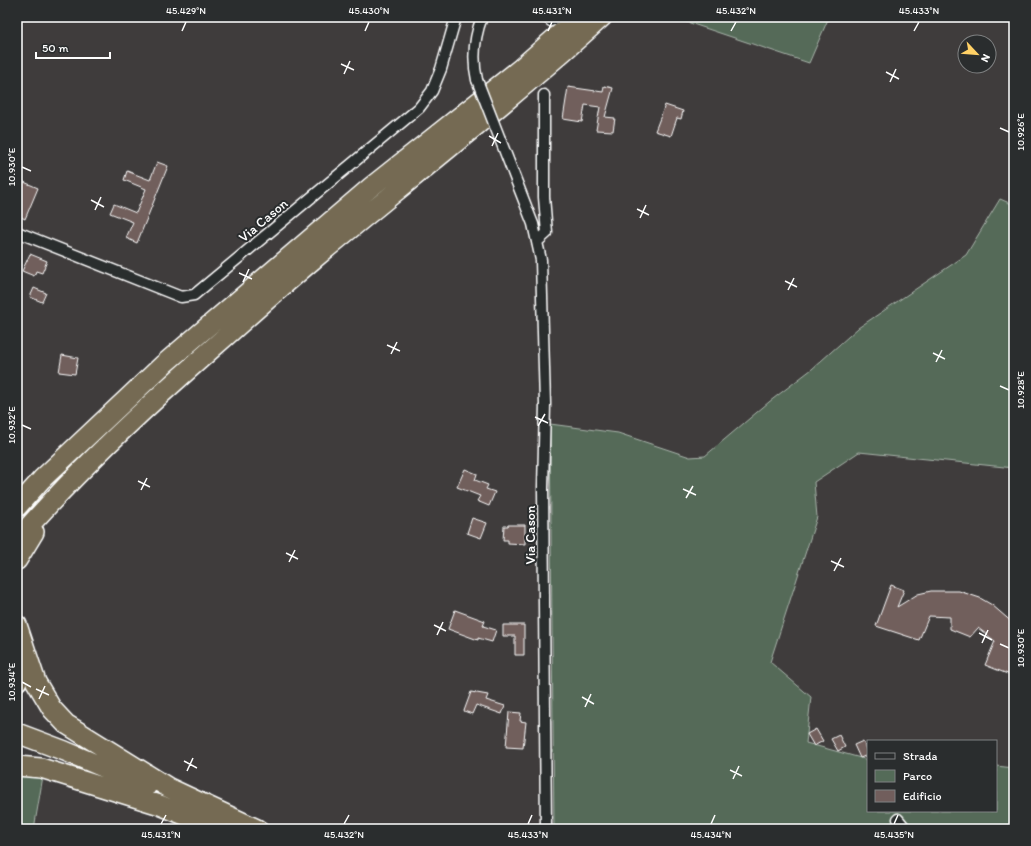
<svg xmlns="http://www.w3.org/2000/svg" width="1031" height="846" viewBox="0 0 1031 846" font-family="Itim,sans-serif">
<rect width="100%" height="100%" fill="#3f3c3c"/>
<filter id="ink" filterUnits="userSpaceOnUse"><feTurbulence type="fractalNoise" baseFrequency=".025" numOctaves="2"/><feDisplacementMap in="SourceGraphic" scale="8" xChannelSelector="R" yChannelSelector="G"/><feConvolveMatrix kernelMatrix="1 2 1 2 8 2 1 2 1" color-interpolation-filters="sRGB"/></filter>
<g filter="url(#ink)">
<path fill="#546b58" stroke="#aab5ac" d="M672 17H829L809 63Z
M1000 199 1014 205V468L859 452 814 482 817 517 770 662 811 697 806 743 868 760V811H996V766L1014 768V829H554L550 424 618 433 690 457 705 456 769 402 812 369 858 328 966 255Z
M17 775 43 776 34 829H17Z"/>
<path fill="#715e5c" stroke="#fff" d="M604 86 613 88 605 117 615 118 613 131 596 130 600 107 585 105 582 122 563 119 568 87 603 92Z
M665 105 683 111 681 119 677 118 671 136 655 131Z
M157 162 168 166 137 243 126 238 133 222 110 213 114 204 136 213 146 189 124 180 127 171 150 180Z
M17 179 38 188 25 219 17 215Z
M30 254 47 261 42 273 36 271 34 276 22 271Z
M34 288 46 293 42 302 30 297Z
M62 355 78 358 75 374 59 372Z
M465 469 477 474 475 480 488 485 486 489 495 492 489 506 477 501 480 496 457 487Z
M472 518 487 523 481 538 467 533Z
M508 525H525V544L508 543V540H503L504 526H508Z
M891 585 904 590 897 607 918 594 931 591H959L980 598 992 605 1014 624V665L1010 675 985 665 995 641 978 628 970 637 950 629V617L929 616 919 640 876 626Z
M455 610 485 621 483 626 496 630 492 642 478 638V640L448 629Z
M503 625H524V655H515V636H503Z
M471 692 488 695 486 700 505 706 502 714 476 705 472 714 464 711Z
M509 712 521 713 520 721 526 722 523 748 506 747Z
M816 729 823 741 814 746 807 734Z
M839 735 845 747 838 751 831 739Z
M863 741 868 755 860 758 854 745Z"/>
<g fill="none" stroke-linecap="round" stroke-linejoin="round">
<g stroke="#fff" stroke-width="13">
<path id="street" d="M546 17 551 21 558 17
M477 80C472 58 474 38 482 17
M500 139 533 224 541 260 545 404 543 488 546 829
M17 232 181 297 194 295 419 108 432 91 441 69 456 17
M538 241 547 233 544 197V95
M898 819 906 829"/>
</g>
<g stroke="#fff" stroke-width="22">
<path id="highway" d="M17 507 42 479 164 364 371 187 521 68 579 17
M17 540C67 482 122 429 179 378 224 338 269 297 315 258 411 178 510 101 602 17
M17 560 34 532
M17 625 36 682 52 709 66 724 169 788 257 829
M17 681 21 663 19 649
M17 733 65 751 147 786
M17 766 41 768 160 805 218 829"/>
</g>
<use href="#street" stroke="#2a2d2e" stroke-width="10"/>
<use href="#highway" stroke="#746b52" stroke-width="19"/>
<g stroke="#fff" stroke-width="13" stroke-linecap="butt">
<path id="street-bridge" d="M477 80 500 139"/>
</g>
<use href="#street-bridge" stroke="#2a2d2e" stroke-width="10"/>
</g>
</g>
<path fill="none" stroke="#fff" stroke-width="1.5" d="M182 31 186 22M365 31 369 22M548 31 552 22M731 31 736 22M914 31 919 22M341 64 354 70M886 72 899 79M344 74 350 61M890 82 896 69M1000 128 1009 132M489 136 501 143M492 146 498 133M22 167 31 171M91 200 104 207M637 209 649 215M95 210 101 197M640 218 646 205M239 273 252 279M785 281 797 287M243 282 249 269M788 290 794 278M387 345 400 351M933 353 945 359M391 354 397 342M936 362 942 350M1000 386 1009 390M535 417 548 423M22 425 31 429M538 426 545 414M138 481 150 487M683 489 696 495M141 490 147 478M686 498 693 486M286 553 298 559M831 561 844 567M289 562 295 550M834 571 841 558M434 625 446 631M979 633 992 640M437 635 443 622M982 643 988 630M1000 644 1009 648M22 682 31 687M36 689 49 695M582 697 594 704M39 699 45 686M585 707 591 694M184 761 197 768M730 770 742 776M187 771 193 758M733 779 739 766M161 824 166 815M344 824 349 815M528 824 532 815M711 824 715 815M894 824 898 815"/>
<g text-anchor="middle" stroke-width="4" stroke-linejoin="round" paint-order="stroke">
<g font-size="14" fill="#fff" stroke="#2a2d2e">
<text transform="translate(263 220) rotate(-40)" y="5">Via Cason</text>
<text transform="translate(530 535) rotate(-90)" y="5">Via Cason</text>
</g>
</g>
<rect width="1031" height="846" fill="none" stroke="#2a2d2e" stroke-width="44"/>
<rect x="867" y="740" width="130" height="72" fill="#2a2d2e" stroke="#7f8182"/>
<rect x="875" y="753" width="20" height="6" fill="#2a2d2e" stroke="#7f8182"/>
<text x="903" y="760" font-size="12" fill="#ffffff">Strada</text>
<rect x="875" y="770" width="20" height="12" fill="#546b58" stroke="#7f8182"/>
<text x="903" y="780" font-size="12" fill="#ffffff">Parco</text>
<rect x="875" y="790" width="20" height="12" fill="#715e5c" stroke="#7f8182"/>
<text x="903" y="800" font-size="12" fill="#ffffff">Edificio</text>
<g transform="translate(977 54) rotate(116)"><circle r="19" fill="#2a2d2e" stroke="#7f8182"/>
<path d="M0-3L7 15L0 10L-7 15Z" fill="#ffd166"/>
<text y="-6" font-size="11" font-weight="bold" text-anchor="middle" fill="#ffffff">N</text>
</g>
<path d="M36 52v6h74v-6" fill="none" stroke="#ffffff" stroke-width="2"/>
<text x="42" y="52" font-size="12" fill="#ffffff" stroke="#2a2d2e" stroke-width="3" paint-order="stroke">50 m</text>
<rect x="22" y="22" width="987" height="802" fill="none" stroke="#fff" stroke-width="1.5"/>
<g font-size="10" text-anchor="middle" fill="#fff">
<text x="186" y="14">45.429°N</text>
<text x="369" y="14">45.430°N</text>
<text x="552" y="14">45.431°N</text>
<text x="736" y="14">45.432°N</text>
<text x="919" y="14">45.433°N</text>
<text transform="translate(1020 132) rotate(-90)" y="4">10.926°E</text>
<text transform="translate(11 167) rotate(-90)" y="4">10.930°E</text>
<text transform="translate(1020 390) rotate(-90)" y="4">10.928°E</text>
<text transform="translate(11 425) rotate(-90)" y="4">10.932°E</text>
<text transform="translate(1020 648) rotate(-90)" y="4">10.930°E</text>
<text transform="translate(11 682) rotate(-90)" y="4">10.934°E</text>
<text x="161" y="838">45.431°N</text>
<text x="344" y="838">45.432°N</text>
<text x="528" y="838">45.433°N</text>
<text x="711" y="838">45.434°N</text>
<text x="894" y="838">45.435°N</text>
</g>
</svg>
